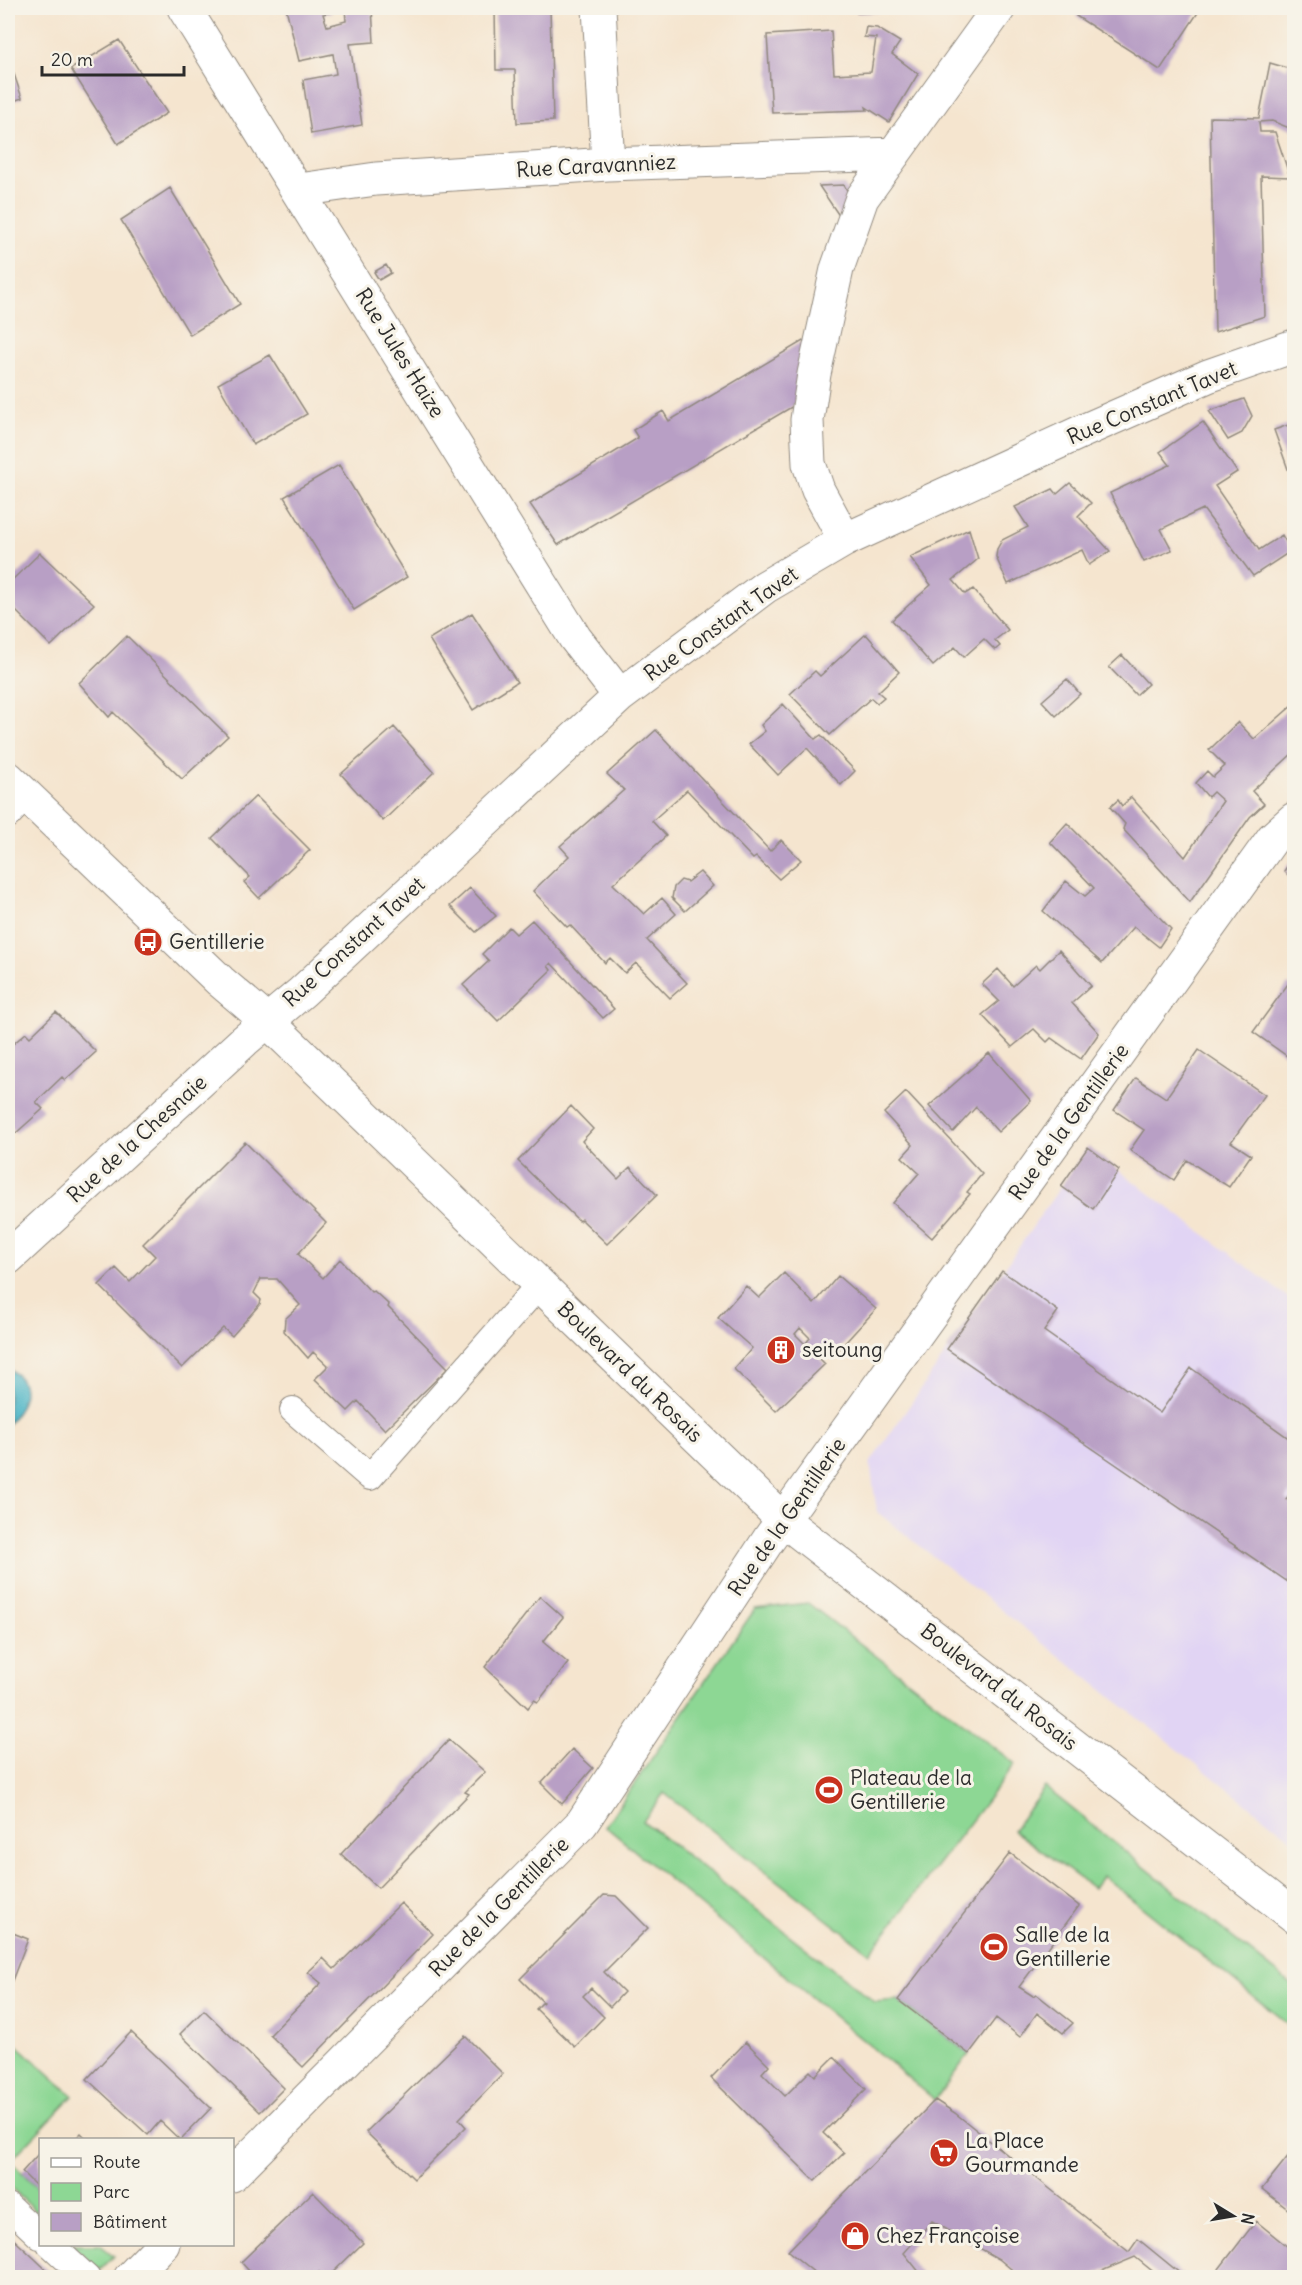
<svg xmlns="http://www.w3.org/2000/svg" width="1302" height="2285" viewBox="0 0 1302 2285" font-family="Delius,sans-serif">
<rect width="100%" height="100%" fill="#f7f3e8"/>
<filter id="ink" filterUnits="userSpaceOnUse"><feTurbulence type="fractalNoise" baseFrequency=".0167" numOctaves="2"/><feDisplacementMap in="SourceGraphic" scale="12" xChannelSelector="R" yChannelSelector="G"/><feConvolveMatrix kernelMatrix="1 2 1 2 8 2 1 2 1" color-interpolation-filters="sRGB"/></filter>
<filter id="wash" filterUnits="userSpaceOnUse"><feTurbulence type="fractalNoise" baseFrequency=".008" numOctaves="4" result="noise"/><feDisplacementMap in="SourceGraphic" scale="24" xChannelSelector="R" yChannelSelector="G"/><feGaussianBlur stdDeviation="1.35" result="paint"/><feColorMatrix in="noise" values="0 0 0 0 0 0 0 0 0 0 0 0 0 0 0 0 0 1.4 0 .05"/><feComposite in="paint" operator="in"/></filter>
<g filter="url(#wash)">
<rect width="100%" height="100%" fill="#f5e5cf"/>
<path fill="#e1d4f4" d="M1088 1147 1294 1302V1841L877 1512 870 1463Z"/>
<path fill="#8dd794" stroke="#5c8160" stroke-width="1.5" d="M808 1603 1015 1764 870 1953 664 1793 643 1821 875 2002 898 2000 969 2054 935 2100 605 1826 755 1609Z
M1045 1787 1294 1987V2029L1103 1876 1093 1888 1013 1830Z
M12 2040 73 2096 10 2161 40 2190V2215L8 2185V2045Z
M72 2245H100L114 2256 100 2270Z"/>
<path fill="#49b4c6" stroke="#3a7078" stroke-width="1.5" d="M8 1369C34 1382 24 1406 8 1424Z"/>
<g id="blocks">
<path fill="#b89fc5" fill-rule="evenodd" d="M286 8H331L332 12 323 14 327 26 346 21 345 8H372L374 42 350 44 362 125 311 134 303 80 336 74 333 54 299 61Z
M495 8H515V10L550 8 553 121 517 123 515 70H496Z
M857 8H880L879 12 857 13Z
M1082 8H1201L1160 70 1076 16Z
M866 27 877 28 900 42 892 54 918 74 889 122 866 107 867 110 772 113 767 35 831 31 834 74 871 72 876 38 864 37Z
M119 40 167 113 118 144 71 69Z
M1292 54 1294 55V130L1272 121 1259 122 1260 132H1275L1290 177 1261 176 1265 316 1215 332 1210 117 1259 118 1270 63 1287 68Z
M8 56 22 98 8 103Z
M844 185 851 197 840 217 819 186Z
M170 188 240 304 190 335 121 220Z
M386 265 391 273 379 280 374 272Z
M808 338 795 405 558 545 530 504 638 438 633 430 663 411 669 421Z
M270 355 307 414 253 445 218 384Z
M1244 399 1252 416 1242 433 1228 440 1209 411Z
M1203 422 1237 472 1215 486 1259 550 1282 535 1291 551 1253 576 1203 509 1161 529 1172 550 1144 562 1110 493 1170 465 1160 452Z
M1294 423V486L1274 430Z
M339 465 407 577 354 610 284 497Z
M1070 483 1091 503 1078 516 1110 551 1089 565 1082 550 1008 584 996 557 997 549 1002 540 1028 527 1015 507 1053 489 1057 494Z
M969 529 978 559 953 580 965 594 973 589 1008 630 995 640 1000 646 995 650 984 639 964 657 955 647 933 666 892 620 931 585 910 557Z
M40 553 94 604 51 646 8 603V584Z
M472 613 517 682 473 710 429 639Z
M866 634 899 672 878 692 884 697 877 703 871 698 830 735 790 694 815 671 820 676Z
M127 636 228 736 182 779 113 712 109 717 79 683Z
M1122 655 1148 684 1136 695 1109 667Z
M1067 679 1080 694 1056 716 1042 701Z
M783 704 815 739 821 735 855 771 841 785 807 748 778 775 749 744 765 731 761 725Z
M1294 704V752L1252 791 1264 804 1250 817 1190 902 1123 829 1125 824 1110 807 1118 800 1122 806 1131 797 1185 857 1223 801 1213 792 1208 797 1196 783 1207 771 1213 777 1225 766 1209 750 1238 722 1254 739Z
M394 727 434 772 383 821 341 774Z
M656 730 770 851 781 840 801 860 779 879 756 857 753 859 687 790 652 821 666 836 613 884 644 914 662 898 676 914 647 940 687 983 670 998 636 963 625 973 610 958 605 963 570 925 567 927 533 891 569 856 560 846 624 790 607 774Z
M256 796 310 850 259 898 244 882 250 877 212 838Z
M1067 823 1171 929 1159 947 1134 927 1102 963 1043 911 1066 881 1085 896 1094 888 1050 842Z
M1294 857V881L1284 871Z
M700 872 713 886 685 911 672 898 674 887 681 880 687 882Z
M470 888 496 916 476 932 450 906Z
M532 920 614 1009 603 1018 551 963 548 966 551 970 498 1021 463 985 489 961 482 954 509 927 516 934Z
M1059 950 1091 986 1072 1003 1099 1033 1081 1059 1051 1038 1047 1042 1034 1029 1012 1047 982 1015 999 1001 982 984 998 969 1013 986 1036 965 1040 969Z
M1288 984 1294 988V1061L1253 1032Z
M56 1012 96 1052 65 1080 62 1077 36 1102 43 1109 16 1133 8 1124V1044L10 1042 13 1044 26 1033 30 1037Z
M1199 1050 1265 1095 1231 1142 1251 1155 1229 1187 1187 1160 1174 1180 1130 1150 1144 1130 1114 1110 1136 1078 1166 1098Z
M989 1053 1031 1101 998 1132 976 1107 953 1132 929 1106Z
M906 1092 982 1174 967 1192 970 1194 932 1238 893 1203 919 1173 902 1157 913 1145 884 1113Z
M571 1106 593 1129 582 1141 618 1179 630 1167 657 1195 607 1244 581 1219 579 1221 518 1161Z
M245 1142 326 1223 298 1254 323 1278 340 1259 371 1292 374 1291 389 1305 388 1307 448 1368 385 1430 358 1401 348 1411 315 1379 328 1366 313 1352 308 1358 284 1331 285 1319 300 1305 277 1279H261L254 1293 261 1300 260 1304 232 1336 223 1328 182 1368 99 1285 116 1268 130 1282 155 1256 143 1244Z
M1088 1147 1119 1170 1093 1209 1061 1186Z
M1002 1271 1058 1311 1044 1331 1160 1413 1191 1368 1294 1442V1488L1286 1499 1294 1504V1586L947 1349Z
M784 1273 814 1304 838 1276 876 1309 832 1357 818 1345 813 1352 825 1364 776 1411 734 1369 752 1348 718 1318 746 1286 759 1298ZM800 1328 810 1338 805 1344 795 1334Z
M540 1596 563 1617 543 1642 568 1663 538 1702 534 1700 528 1708 485 1667Z
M449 1740 485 1772 465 1792 469 1794 378 1888 341 1854Z
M572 1749 593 1768 562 1804 541 1783Z
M1010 1853 1079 1906 1019 1987 1033 1996 1036 1994 1073 2023 1063 2033 1037 2013 1020 2037 996 2018 969 2054 898 2000Z
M604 1895 616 1896 648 1928 604 1972 624 1992 610 2007 591 1988 583 1996 604 2017 575 2047 536 2009 543 2002 520 1979Z
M401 1903 433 1934 303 2067 270 2035 321 1983 308 1972 323 1958 334 1969Z
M8 1931 28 1939 8 1991Z
M204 2010 284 2088 260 2112 180 2034Z
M131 2032 211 2108 180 2140 160 2121 148 2135 87 2079Z
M465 2036 503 2074 459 2119 466 2127 414 2179 366 2132Z
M746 2042 769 2065 762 2073 785 2096 810 2071 815 2076 834 2057 866 2089 823 2133 844 2153 815 2181 711 2078Z
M935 2100 955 2113 1129 2252 1138 2239 1181 2274 1193 2278H1161L1135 2257 1085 2278H1022L999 2259 932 2221 904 2253 924 2278H821L788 2251Z
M81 2133 88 2140H74Z
M1294 2149V2214L1262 2189Z
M40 2152V2190L22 2172Z
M313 2192 363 2243 327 2278 319 2272 313 2278H245L250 2272 241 2262Z
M1256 2221 1294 2252V2278H1212Z
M8 2234 34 2258 55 2278H8Z"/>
</g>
</g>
<g filter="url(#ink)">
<use href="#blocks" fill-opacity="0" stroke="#90887d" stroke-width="1.5"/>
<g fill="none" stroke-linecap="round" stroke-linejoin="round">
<g stroke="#90887d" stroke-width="28">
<path id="service" d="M8 815 26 796
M293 1410 370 1477 540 1284
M8 2206 40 2236
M50 2244 87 2278"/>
</g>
<g stroke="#90887d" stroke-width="35">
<path id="minor" d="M184 8 575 638 620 696
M599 8 608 164
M299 190 376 179 608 164 894 154
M845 540 818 490 809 464 807 420 814 374 837 269 862 198 999 8
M8 778 220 981 267 1021 783 1520 1294 1916
M8 1258 244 1041 302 992 620 696 765 587 845 540 1083 431 1208 376 1294 346
M232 2175 582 1823 769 1539 1273 838 1294 819
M130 2278 163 2244"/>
</g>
<use href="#service" stroke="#fff" stroke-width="26"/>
<use href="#minor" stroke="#fff" stroke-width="33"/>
</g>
</g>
<defs>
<g id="bus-disc" transform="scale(1.5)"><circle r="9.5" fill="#c8321e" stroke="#f7f3e8"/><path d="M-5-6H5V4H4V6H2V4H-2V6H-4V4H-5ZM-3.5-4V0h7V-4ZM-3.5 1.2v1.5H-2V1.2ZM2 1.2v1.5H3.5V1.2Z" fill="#fff"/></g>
<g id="building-disc" transform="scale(1.5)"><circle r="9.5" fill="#c8321e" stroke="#f7f3e8"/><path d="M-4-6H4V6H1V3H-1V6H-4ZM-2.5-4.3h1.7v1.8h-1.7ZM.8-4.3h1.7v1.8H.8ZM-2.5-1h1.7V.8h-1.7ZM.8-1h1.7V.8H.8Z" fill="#fff"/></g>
<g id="stadium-disc" transform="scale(1.5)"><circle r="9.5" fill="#c8321e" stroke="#f7f3e8"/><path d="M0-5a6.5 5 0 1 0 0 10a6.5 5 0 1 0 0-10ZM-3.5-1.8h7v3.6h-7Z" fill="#fff"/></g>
<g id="supermarket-disc" transform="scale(1.5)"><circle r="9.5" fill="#c8321e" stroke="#f7f3e8"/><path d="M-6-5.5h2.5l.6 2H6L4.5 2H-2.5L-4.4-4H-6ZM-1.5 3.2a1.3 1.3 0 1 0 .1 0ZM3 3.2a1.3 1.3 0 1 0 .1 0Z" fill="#fff"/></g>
<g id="shop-disc" transform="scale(1.5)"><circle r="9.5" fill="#c8321e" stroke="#f7f3e8"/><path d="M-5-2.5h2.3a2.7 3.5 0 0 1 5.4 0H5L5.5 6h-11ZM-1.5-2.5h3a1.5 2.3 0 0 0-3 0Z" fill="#fff"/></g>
</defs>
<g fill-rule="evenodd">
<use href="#bus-disc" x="148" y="942"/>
<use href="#building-disc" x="781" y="1350"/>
<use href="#stadium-disc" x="829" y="1790"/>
<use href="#stadium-disc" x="994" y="1947"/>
<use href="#supermarket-disc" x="944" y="2153"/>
<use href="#shop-disc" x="855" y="2236"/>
</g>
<g text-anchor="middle" stroke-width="6" stroke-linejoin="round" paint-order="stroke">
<g font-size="21" fill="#2b2b2b" stroke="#f7f3e8">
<text transform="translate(596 166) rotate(-3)" y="7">Rue Caravanniez</text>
<text transform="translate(400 353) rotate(58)" y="7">Rue Jules Haize</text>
<text transform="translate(1152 403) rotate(-23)" y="7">Rue Constant Tavet</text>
<text transform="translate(721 624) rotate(-35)" y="7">Rue Constant Tavet</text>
<text transform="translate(354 942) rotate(-42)" y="7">Rue Constant Tavet</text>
<text transform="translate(1069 1122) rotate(-54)" y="7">Rue de la Gentillerie</text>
<text transform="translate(137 1139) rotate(-42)" y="7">Rue de la Chesnaie</text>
<text transform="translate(630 1372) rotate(44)" y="7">Boulevard du Rosais</text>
<text transform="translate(787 1517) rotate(-55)" y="7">Rue de la Gentillerie</text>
<text transform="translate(999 1687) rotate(38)" y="7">Boulevard du Rosais</text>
<text transform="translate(499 1907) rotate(-45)" y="7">Rue de la Gentillerie</text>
</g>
<g font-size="21" fill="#2b2b2b" stroke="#f7f3e8" text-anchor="start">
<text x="169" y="949">Gentillerie</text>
<text x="802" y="1357">seitoung</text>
<text x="850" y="1785">Plateau de la<tspan x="850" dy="24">Gentillerie</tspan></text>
<text x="1015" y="1942">Salle de la<tspan x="1015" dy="24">Gentillerie</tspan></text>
<text x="965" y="2148">La Place<tspan x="965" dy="24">Gourmande</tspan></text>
<text x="876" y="2243">Chez Françoise</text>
</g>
</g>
<rect width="1302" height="2285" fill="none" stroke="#f7f3e8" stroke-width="30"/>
<rect x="39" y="2138" width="195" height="108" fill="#f7f3e8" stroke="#a5a39c" stroke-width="1.5"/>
<rect x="51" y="2158" width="30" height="9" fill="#ffffff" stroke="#a5a39c" stroke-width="1.5"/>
<text x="93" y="2168" font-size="18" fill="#2b2b2b">Route</text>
<rect x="51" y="2183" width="30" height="18" fill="#8dd794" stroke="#a5a39c" stroke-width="1.5"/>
<text x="93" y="2198" font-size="18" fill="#2b2b2b">Parc</text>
<rect x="51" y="2213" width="30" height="18" fill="#b89fc5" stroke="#a5a39c" stroke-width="1.5"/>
<text x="93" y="2228" font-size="18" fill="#2b2b2b">Bâtiment</text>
<g transform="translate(1233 2216) rotate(101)" stroke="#f7f3e8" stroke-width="4.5" paint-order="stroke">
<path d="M0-4.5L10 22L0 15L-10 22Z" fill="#2b2b2b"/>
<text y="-9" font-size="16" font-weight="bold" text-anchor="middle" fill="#2b2b2b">N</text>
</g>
<path d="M42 66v9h142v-9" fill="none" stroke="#2b2b2b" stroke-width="3"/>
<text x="51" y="66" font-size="18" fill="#2b2b2b" stroke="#f7f3e8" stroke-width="4.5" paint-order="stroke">20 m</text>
</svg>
